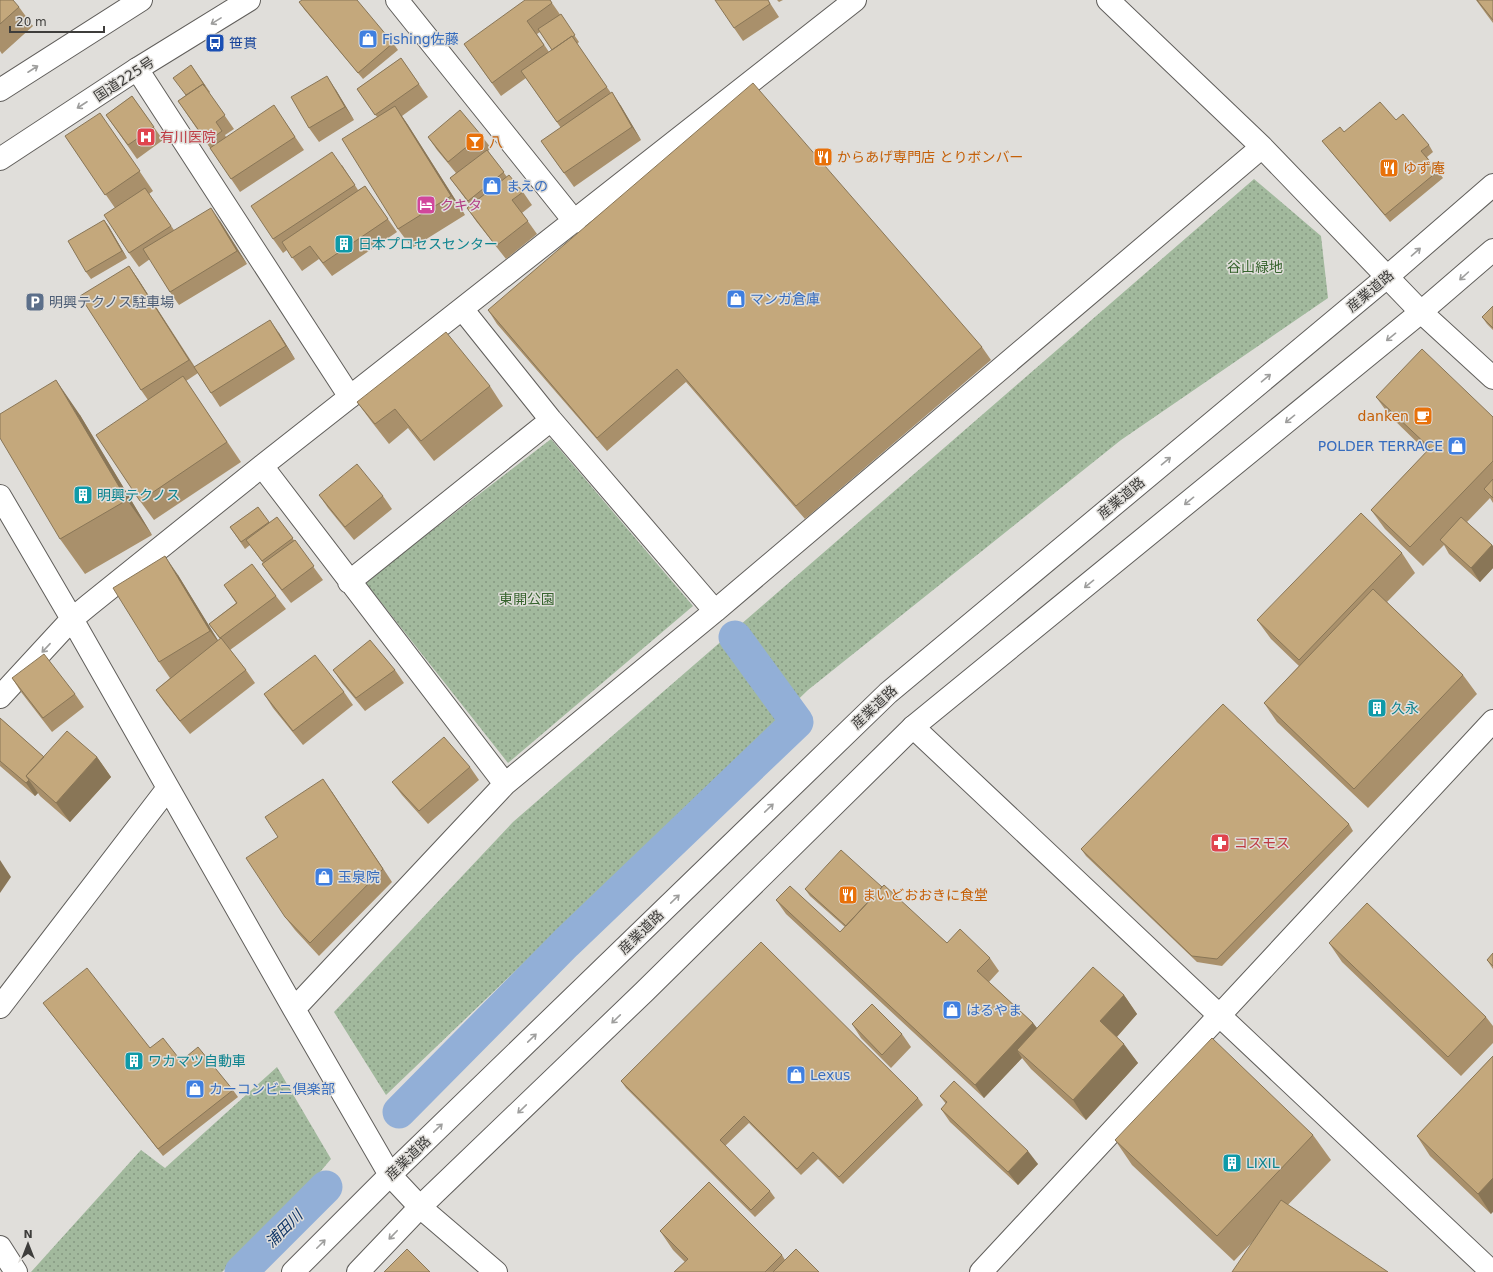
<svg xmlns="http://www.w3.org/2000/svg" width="1493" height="1272" viewBox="0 0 1493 1272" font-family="'DejaVu Sans','Noto Sans JP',sans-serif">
<defs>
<pattern id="grass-dots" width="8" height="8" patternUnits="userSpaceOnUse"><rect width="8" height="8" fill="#a2b99d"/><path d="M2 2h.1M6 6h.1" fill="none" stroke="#859881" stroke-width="1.8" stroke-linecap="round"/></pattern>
</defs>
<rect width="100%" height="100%" fill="#e0deda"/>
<path fill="url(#grass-dots)" d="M1254 179 1321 236 1328 298 1121 440 808 690 386 1095 334 1012 513 822Z
M551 439 693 606 508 763 365 582Z
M277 1067 331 1159 305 1190 222 1272H31L141 1150 165 1168Z"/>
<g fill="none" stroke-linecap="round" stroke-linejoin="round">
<path stroke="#92afd7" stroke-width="33" d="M399 1112 566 943 797 722 735 637
M241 1272 326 1187"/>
<g stroke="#605e5b" stroke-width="24">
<path id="minor" d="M397 0 575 222
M1108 0 1262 147 1421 312 1493 378
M137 69 350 397
M463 310 551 420 715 611 1262 147
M262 466 505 784 715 611
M0 496 72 619 294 1009 390 1175 420 1207 496 1272
M349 582 551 420
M0 697 72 619 89 605 262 466 855 0
M913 727 1492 1272
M0 1007 168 788
M294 1009 505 784
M0 1247 16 1272
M981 1272 1493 721"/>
</g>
<g stroke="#605e5b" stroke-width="24">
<path id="major" d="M293 1272 390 1175 888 693 1387 277 1493 185
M358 1272 420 1207 644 992 913 727 1421 312 1493 250"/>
</g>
<g stroke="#605e5b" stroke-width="24">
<path id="highway" d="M0 90 141 0
M0 159 137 69 249 0"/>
</g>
<use href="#minor" stroke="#fff" stroke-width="22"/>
<use href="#major" stroke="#fff" stroke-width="22"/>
<use href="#highway" stroke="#fff" stroke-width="22"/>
</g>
<path fill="#a9906b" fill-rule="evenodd" d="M0 0 19 7 33 26 2 54 0 51Z
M550 0 579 42 577 44 611 93 621 106 641 140 574 187 541 141 561 128 526 78 501 96 464 44ZM540 32 552 50 549 52 537 34Z
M768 0 779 17 743 41 734 28Z
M777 0H783L779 2Z
M1476 0H1493V23L1487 15Z
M299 2 393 43 398 50 363 79 304 9Z
M401 58 428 97 402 116 408 125 465 215 412 248 398 229 377 117 357 89Z
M191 65 210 92 209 93 234 129 225 135 226 137 283 119 304 150 240 192 178 101 186 95Z
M336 90 354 120 319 142 309 128Z
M132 96 163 140 137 159 106 115Z
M1396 120 1429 145 1433 152 1427 157 1443 178 1390 222 1327 147 1322 141 1344 132Z
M113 132 153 191 149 194 174 230 220 221 247 264 179 305 170 292 150 259 139 267 129 253 115 208 65 136Z
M481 135 491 148 488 151 507 177 523 192 532 205 522 213 537 234 506 259 476 221 467 208 470 205 450 178 456 173 437 150 428 137Z
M342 165 358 190 365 186 397 232 332 276 319 259 302 271 287 250 283 253 273 239Z
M104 220 109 227 127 258 91 279 86 272Z
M129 266 138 279 195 367 279 333 295 359 220 407 198 373 186 381 241 462 154 520 140 501 148 400 141 390Z
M1493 306V330L1487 324 1482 317Z
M488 310 982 347 991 360 805 519 686 382 607 451 497 324Z
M490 386 503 406 434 461 408 428 389 444 371 421 357 402Z
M1376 397 1493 417V503L1490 498 1467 522 1493 546V568L1480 582 1449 554 1444 545 1423 566 1385 529 1371 510 1427 452 1390 416Z
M80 415 152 535 85 574 60 539Z
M319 495 383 496 392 509 354 540 328 508Z
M258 507 269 523 277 517 323 580 291 603 271 577 262 564 263 563 250 545 245 549 230 527Z
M1402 553 1415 573 1387 602 1463 675 1477 694 1368 808 1277 722 1264 703 1299 666 1271 639 1257 620Z
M178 575 218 641 220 639 209 624 236 603 224 585 276 596 286 609 230 650 246 670 255 683 190 734 165 703 156 690 170 678 159 662Z
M333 670H395L404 683 365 711 342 683Z
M12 678 75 694 84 707 52 732 21 692Z
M344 692 353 705 303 745 273 708 264 694Z
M0 718 44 757H97L111 777 70 822 40 796 38 793 35 796 0 766Z
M470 767 479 780 428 824 402 795 392 782Z
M332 792 392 882 319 956 295 930 285 917 278 837Z
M1349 824 1353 831 1222 966 1197 962 1086 856 1081 849Z
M882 887 947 943 990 958 999 971 989 982 1033 1023 1037 1028 1124 995 1137 1014 1117 1037 1138 1063 1086 1120 1031 1069 1022 1058 984 1098 786 914 776 900 840 932 845 927 810 896 805 889Z
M1329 943 1486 1017 1493 1026V1043L1461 1076 1342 962Z
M1493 953V969L1487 960Z
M43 1003 181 1061 233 1090 238 1097 163 1156Z
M852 1024 902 1034 911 1047 891 1068 861 1038Z
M1493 1056 1491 1214 1430 1156 1417 1136Z
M621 1081 918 1098 923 1105 843 1184 818 1159 801 1175 749 1123 725 1146 770 1191 775 1198 755 1217 626 1088Z
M940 1096 1038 1164 1018 1185 950 1122 941 1109 946 1104Z
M1313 1135 1331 1160 1234 1261 1132 1165 1115 1140Z
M660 1231 782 1255 785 1260 819 1272H674L685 1262 673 1250Z"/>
<path fill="#897657" d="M327 76 336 90 354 120 345 107Z
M612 92 621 106 641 140 632 127Z
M395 106 408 125 465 215 451 196Z
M211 208 220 221 247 264 237 251Z
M104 220 109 227 127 258 122 251Z
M129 266 138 279 198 373 189 360Z
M270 320 279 333 295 359 286 346Z
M56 380 80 415 152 535 127 500Z
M1492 545 1493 546V568L1480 582 1471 568Z
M165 556 178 575 224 650 210 631Z
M97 757 111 777 70 822 56 803Z
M323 779 332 792 392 882 383 869Z
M29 780 38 793 35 796 26 783Z
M0 860 11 877 0 893Z
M1124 995 1137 1014 1113 1041 1100 1021Z
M1033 1023 1043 1036 1017 1050 1022 1058 984 1098 975 1085Z
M1124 1044 1138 1063 1086 1120 1073 1100Z
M1028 1151 1038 1164 1018 1185 1008 1172Z
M1493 1178V1212L1491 1214 1478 1194Z"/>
<path fill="#c4a87c" stroke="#897657" d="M0 0H13L19 7 0 24Z
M302 0H357L393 43 358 73 299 2Z
M525 0H550L552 3 527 21 544 45 492 83 464 44Z
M715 0H768L770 4 734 28Z
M1477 0H1493V20Z
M561 14 575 35 572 37V36L552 50 538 29Z
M572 36 607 87 557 122 521 71Z
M401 58 419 84 375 115 357 89Z
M191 65 205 86H204L203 84 186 95 173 78Z
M327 76 345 107 309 128 291 97Z
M753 83 982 347 796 506 677 369 597 438 488 310Z
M203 84 225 115 216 122 222 131 207 142 178 101Z
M612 92 632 127 564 173 541 141Z
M132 96 154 127 128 145 106 115Z
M1380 102 1396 120 1403 114 1429 145 1421 151 1438 171 1385 215 1322 141 1340 127 1344 132Z
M274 105 295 137 231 179 210 148Z
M395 106 451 196 398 229 342 139Z
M460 110 481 135 448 162 428 137Z
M100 113 140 171 105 195 65 136Z
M487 150 504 172 468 201 450 178Z
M332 152 355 185 273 239 251 206Z
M509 175 523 192 512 200 528 221 496 246 467 208Z
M365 186 388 219 323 263 310 246 292 258 282 242Z
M145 188 171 226 129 253 104 215Z
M211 208 237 251 170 292 143 249Z
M104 220 122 251 86 272 68 241Z
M129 266 189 360 141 390 80 296Z
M1493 306V328L1482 317Z
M270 320 286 346 211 393 194 367Z
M446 332 490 386 421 441 395 409 375 424 357 402Z
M1422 349 1493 417V461L1410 547 1371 510 1430 448 1376 397Z
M183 376 227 442 140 501 96 435Z
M56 380 127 500 60 539 0 438V414Z
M357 464 383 496 345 527 319 495Z
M1493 479V498L1484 489Z
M258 507 269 522 241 542 230 527Z
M1361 513 1402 553 1299 660 1257 620Z
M277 517 293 538 262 561 246 540Z
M1461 517 1492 545 1471 568 1440 540Z
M295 540 314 566 282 590 262 564Z
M165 556 210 631 159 662 113 588Z
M252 564 276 596 220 638 209 624 237 603 224 585Z
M1373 589 1463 675 1354 789 1264 703Z
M221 638 246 670 180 721 156 690Z
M370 640 395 670 356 698 333 670Z
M44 654 75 694 43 718 12 678Z
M315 655 344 692 293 731 264 694Z
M1223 704 1349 824 1217 959 1192 956 1081 849Z
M0 718 44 757 26 776 29 780 26 783 0 761Z
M67 731 97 757 56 803 26 776Z
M444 737 470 767 419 811 392 782Z
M323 779 383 869 310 943 285 917 246 858 278 837 265 817Z
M841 850 882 887 846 926 805 889Z
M884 885 947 943 960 929 990 958 977 971 1033 1023 975 1085 776 900 790 886 840 932Z
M1367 903 1486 1017 1448 1057 1329 943Z
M761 942 918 1098 839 1177 813 1152 797 1169 744 1116 720 1140 770 1191 751 1210 621 1081Z
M1493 953V966L1487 960Z
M1093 967 1124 995 1100 1021 1124 1044 1073 1100 1017 1050Z
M87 968 150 1048 163 1038 181 1061 198 1047 233 1090 158 1149 43 1003Z
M872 1004 902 1034 882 1055 852 1024Z
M1212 1038 1313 1135 1217 1236 1115 1140Z
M1493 1056V1178L1478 1194 1417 1136Z
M954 1081 1028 1151 1008 1172 941 1109 947 1102 940 1096Z
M709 1182 782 1255 765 1272H674L688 1259 660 1231Z
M1281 1200 1388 1272H1232Z
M407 1249 430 1272H384Z
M796 1249 819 1272H773Z"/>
<defs><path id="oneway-shaft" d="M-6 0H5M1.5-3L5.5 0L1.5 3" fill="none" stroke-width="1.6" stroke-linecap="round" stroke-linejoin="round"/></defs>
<g stroke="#9e9e9d">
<use href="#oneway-shaft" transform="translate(216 21) rotate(148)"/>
<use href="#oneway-shaft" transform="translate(33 69) rotate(-33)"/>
<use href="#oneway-shaft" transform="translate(82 105) rotate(147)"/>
<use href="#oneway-shaft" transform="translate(1416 252) rotate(-41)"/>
<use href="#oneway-shaft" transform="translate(1464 276) rotate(138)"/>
<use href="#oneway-shaft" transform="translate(1391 337) rotate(141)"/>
<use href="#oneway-shaft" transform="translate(1266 378) rotate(-40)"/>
<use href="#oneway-shaft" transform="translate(1290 419) rotate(141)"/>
<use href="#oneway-shaft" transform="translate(1166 461) rotate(-40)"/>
<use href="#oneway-shaft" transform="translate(1189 501) rotate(141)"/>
<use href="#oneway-shaft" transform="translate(1089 584) rotate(141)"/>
<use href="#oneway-shaft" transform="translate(46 648) rotate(133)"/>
<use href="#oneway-shaft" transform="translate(769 808) rotate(-44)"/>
<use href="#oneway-shaft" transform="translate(675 899) rotate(-44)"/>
<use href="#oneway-shaft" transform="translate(616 1019) rotate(136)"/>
<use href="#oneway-shaft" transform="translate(532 1038) rotate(-44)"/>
<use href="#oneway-shaft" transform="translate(522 1109) rotate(136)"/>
<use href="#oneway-shaft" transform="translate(438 1128) rotate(-44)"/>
<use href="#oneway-shaft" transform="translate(393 1235) rotate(134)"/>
<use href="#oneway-shaft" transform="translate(321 1244) rotate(-45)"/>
</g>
<defs>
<g id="shop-square" transform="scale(1)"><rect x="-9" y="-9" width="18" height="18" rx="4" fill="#3f7fe0" stroke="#e0deda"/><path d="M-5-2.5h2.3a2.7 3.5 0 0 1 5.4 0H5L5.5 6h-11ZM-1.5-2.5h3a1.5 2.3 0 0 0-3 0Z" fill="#fff"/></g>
<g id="bus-square" transform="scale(1)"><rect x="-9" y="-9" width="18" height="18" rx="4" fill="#1a4fb4" stroke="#e0deda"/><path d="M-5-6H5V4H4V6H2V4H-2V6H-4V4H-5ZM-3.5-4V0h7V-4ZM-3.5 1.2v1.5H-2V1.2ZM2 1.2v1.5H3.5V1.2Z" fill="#fff"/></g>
<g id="hospital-square" transform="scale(1)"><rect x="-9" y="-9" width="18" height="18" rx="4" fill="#e0444e" stroke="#e0deda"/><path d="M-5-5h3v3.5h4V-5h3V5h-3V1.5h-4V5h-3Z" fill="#fff"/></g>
<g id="bar-square" transform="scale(1)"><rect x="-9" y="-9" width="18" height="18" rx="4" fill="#e8710a" stroke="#e0deda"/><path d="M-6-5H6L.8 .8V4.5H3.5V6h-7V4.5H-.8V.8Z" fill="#fff"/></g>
<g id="restaurant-square" transform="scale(1)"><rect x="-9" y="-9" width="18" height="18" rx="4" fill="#e8710a" stroke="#e0deda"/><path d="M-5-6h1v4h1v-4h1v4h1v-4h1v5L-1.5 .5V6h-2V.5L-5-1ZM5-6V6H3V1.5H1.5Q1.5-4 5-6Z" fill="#fff"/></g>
<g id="hotel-square" transform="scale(1)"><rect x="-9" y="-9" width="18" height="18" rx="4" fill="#d1479c" stroke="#e0deda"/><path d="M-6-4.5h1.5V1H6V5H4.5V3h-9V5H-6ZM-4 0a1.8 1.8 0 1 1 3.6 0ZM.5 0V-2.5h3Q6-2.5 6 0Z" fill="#fff"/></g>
<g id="building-square" transform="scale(1)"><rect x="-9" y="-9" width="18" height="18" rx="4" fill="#0f9aa8" stroke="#e0deda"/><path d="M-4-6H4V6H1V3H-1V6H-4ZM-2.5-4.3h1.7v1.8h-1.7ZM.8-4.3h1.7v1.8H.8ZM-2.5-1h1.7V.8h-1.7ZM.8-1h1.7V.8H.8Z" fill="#fff"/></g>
<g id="parking-square" transform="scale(1)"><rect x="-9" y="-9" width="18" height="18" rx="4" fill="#5c6f8a" stroke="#e0deda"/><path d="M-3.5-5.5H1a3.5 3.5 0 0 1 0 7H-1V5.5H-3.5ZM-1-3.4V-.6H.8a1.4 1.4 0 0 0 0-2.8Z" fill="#fff"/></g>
<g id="cafe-square" transform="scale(1)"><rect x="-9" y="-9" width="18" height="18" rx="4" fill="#e8710a" stroke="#e0deda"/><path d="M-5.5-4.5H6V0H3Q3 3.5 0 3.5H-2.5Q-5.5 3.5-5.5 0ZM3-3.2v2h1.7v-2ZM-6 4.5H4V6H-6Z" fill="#fff"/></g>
<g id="pharmacy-square" transform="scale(1)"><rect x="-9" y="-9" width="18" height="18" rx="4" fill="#e0444e" stroke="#e0deda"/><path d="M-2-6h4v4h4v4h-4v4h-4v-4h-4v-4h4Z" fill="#fff"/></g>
</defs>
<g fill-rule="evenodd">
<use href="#shop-square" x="368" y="39"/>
<use href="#bus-square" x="215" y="43"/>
<use href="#hospital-square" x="146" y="137"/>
<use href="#bar-square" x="475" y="142"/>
<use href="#restaurant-square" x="823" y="157"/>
<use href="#restaurant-square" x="1389" y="168"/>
<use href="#shop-square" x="492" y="186"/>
<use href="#hotel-square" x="426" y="205"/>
<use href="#building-square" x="344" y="244"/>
<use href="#shop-square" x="736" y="299"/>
<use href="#parking-square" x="35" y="302"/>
<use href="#cafe-square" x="1423" y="416"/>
<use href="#shop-square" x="1457" y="446"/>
<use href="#building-square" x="83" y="495"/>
<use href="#building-square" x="1377" y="708"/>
<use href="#pharmacy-square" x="1220" y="843"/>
<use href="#shop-square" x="324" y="877"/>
<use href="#restaurant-square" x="848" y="895"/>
<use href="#shop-square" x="952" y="1010"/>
<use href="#building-square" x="134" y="1061"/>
<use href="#shop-square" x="796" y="1075"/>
<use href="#shop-square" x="195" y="1089"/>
<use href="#building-square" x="1232" y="1163"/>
</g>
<g text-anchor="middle" stroke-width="3" stroke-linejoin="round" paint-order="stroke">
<g font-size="14" fill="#366cbe" stroke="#e0deda" text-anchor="start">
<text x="382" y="44">Fishing佐藤</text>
<text x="506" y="191">まえの</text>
<text x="750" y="304">マンガ倉庫</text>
<text x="1443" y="451" text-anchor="end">POLDER TERRACE</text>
<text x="338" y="882">玉泉院</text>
<text x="966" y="1015">はるやま</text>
<text x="810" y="1080">Lexus</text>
<text x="209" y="1094">カーコンビニ倶楽部</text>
</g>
<g font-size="14" fill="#164399" stroke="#e0deda" text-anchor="start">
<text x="229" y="48">笹貫</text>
</g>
<g font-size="14" fill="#3e3d3b" stroke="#e0deda">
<text transform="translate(124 79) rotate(-33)" y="5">国道225号</text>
<text transform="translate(1370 291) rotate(-40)" y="5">産業道路</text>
<text transform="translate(1121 498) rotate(-40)" y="5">産業道路</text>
<text transform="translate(874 707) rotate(-43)" y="5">産業道路</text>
<text transform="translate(641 932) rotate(-44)" y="5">産業道路</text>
<text transform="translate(408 1158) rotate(-44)" y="5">産業道路</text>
</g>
<g font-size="14" fill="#be3a42" stroke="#e0deda" text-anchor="start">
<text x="160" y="142">有川医院</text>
<text x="1234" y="848">コスモス</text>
</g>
<g font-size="14" fill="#c56008" stroke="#e0deda" text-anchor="start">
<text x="489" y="147">八</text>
<text x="837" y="162">からあげ専門店 とりボンバー</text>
<text x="1403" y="173">ゆず庵</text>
<text x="1409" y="421" text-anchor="end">danken</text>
<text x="862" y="900">まいどおおきに食堂</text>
</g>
<g font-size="14" fill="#b23c85" stroke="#e0deda" text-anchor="start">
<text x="440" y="210">クキタ</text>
</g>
<g font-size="14" fill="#0d838f" stroke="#e0deda" text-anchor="start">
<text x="358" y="249">日本プロセスセンター</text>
<text x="97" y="500">明興テクノス</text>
<text x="1391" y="713">久永</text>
<text x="148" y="1066">ワカマツ自動車</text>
<text x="1246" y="1168">LIXIL</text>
</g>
<g font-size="14" fill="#36632d" stroke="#e0deda">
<text x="1255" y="272">谷山緑地</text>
<text x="527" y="604">東開公園</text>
</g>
<g font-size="14" fill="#4e5e75" stroke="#e0deda" text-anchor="start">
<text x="49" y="307">明興テクノス駐車場</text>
</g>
<g font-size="15" font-style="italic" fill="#0f3567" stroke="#e0deda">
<text transform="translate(284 1229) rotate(-45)" y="5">浦田川</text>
</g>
</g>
<g transform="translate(28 1244)" stroke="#e0deda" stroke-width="3" paint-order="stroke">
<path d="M0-3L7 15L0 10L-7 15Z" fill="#3e3d3b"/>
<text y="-6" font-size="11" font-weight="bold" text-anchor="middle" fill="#3e3d3b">N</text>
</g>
<path d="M10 26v6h94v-6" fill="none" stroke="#3e3d3b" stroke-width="2"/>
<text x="16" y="26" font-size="12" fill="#3e3d3b" stroke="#e0deda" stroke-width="3" paint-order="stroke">20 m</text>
</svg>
